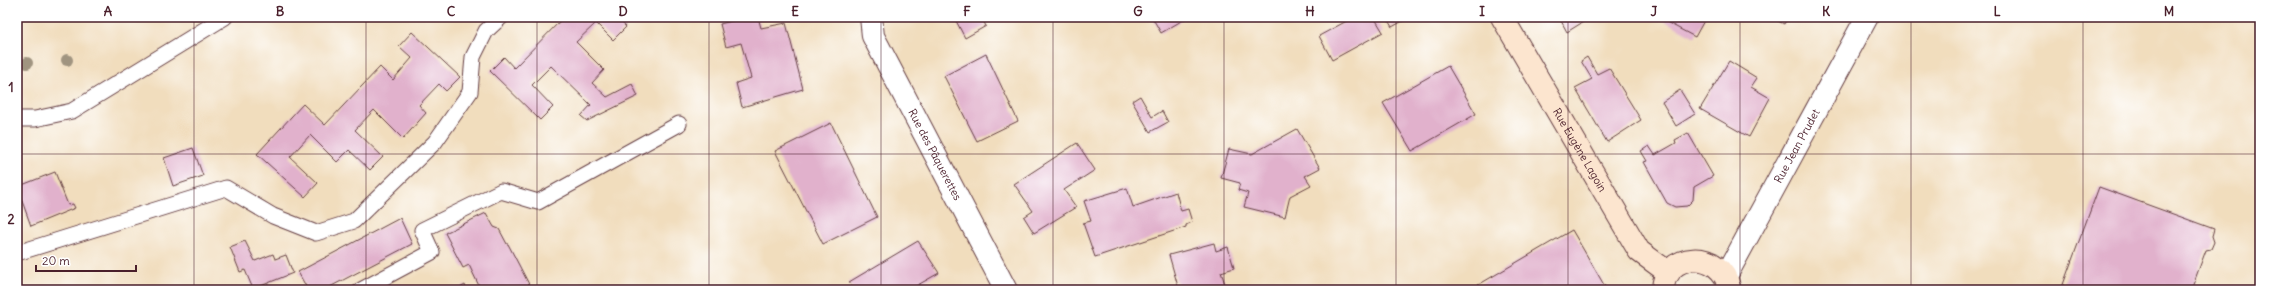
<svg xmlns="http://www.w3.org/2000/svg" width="2277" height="307" viewBox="0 0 2277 307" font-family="Delius,sans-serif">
<rect width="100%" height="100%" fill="#fff"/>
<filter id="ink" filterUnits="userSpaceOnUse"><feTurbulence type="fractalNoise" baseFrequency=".025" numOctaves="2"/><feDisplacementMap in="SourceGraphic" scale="8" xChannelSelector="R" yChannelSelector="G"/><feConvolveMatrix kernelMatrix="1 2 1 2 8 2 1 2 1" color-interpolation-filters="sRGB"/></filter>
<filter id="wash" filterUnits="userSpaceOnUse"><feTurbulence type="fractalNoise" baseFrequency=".012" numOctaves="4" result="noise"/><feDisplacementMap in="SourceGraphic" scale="16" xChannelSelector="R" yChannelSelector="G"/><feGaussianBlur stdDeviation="0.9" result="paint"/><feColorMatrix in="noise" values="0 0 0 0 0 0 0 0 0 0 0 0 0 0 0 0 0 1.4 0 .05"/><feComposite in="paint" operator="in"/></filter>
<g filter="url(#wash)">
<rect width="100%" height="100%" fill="#f1ddbd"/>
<g id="blocks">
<path fill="#e1b1cc" d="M564 17H617L626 27 613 40 596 23 576 42 604 70 592 83 607 97 632 84 638 96 587 121 581 116 591 105 551 66 532 85 553 107 540 120 490 71 504 57 514 68Z
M747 17H758L761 28 786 23 803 89 742 107 736 83 751 78 741 43 726 47 720 24Z
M954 17H981L986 26 965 38Z
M1152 17H1188L1161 33Z
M1354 17H1374L1383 32 1332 60 1319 36Z
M1386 17H1410L1392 27Z
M1559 17H1591L1567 32Z
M1657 17H1706L1695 37Z
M1770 17H1788L1784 24Z
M412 32 460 77 446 91 439 84 419 105 426 113 403 139 374 110 355 130 383 157 370 170 349 150 337 162 310 135 290 157 318 183 305 197 257 154 303 104 325 125 380 67 393 80 412 58 399 46Z
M986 54 1018 121 977 141 944 76Z
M1587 57 1597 74 1609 68 1641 120 1607 142 1575 88 1592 79 1581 61Z
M1729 61 1757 78 1751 87 1770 98 1749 137 1700 109Z
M1448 66 1476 114 1412 151 1383 103Z
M1680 90 1695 114 1676 126 1662 102Z
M1140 96 1152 117 1162 111 1168 122 1150 132 1132 101Z
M831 123 877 217 823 244 775 151Z
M1297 129 1320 168 1305 176 1311 185 1290 196 1285 217 1244 207 1248 193 1238 190 1240 183 1221 178 1229 149 1252 154Z
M1688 133 1713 176 1694 187 1693 200 1687 206 1675 207 1667 203 1644 162 1647 161 1641 151 1649 146 1655 155 1676 143 1675 140Z
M1077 143 1095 170 1064 190 1076 207 1034 233 1024 217 1033 211 1014 184Z
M193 148 203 176 173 186 164 158Z
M55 172 68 205 73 204 75 208 31 226 17 187Z
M2099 187 2214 229 2212 236 2214 242 2211 249 2206 250 2191 290H2061Z
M1127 188 1133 207 1176 192 1181 211 1188 209 1192 222 1186 225V227L1095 257 1083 223 1091 221 1084 201Z
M486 213 494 227 499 229 507 244H508L532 290H481L469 265 463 268 445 233Z
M400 218 412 244 324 290H308L298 272Z
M1572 230 1607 290H1545L1543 286 1537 290H1481L1478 285Z
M245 241 255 261 273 254 275 259 286 255 293 273 253 289 245 270 240 272 230 247Z
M918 241 939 273 909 290H854L849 282Z
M1214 243 1216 251 1228 247 1234 268 1221 272 1227 290H1179L1169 255Z
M465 285 467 290H456Z"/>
</g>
</g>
<g filter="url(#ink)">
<use href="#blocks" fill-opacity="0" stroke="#633c41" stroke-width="1"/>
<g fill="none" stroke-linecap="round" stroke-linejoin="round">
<g stroke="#633c41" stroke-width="17">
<path id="lane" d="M17 119H35L72 111 225 17
M17 253 226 188 273 216 316 233 354 221 435 142 470 92 473 57 486 31 501 17
M361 290 432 252 422 230 501 191 538 202 679 124"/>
</g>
<g stroke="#633c41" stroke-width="24">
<g id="street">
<path id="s1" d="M871 17 873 36 1006 290"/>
<path id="s2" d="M1726 276 1867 17"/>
</g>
</g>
<g stroke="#633c41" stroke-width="24">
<g id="secondary">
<path id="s3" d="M1502 17 1639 251 1669 273"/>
<path d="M1663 290C1663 253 1721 246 1730 290"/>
</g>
</g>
<use href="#lane" stroke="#fff" stroke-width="15"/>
<use href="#street" stroke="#fff" stroke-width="22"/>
<use href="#secondary" stroke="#fce5cf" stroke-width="22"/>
</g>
<g fill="#a09480">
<circle cx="67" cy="60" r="6"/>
<circle cx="27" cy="63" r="6"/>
</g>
</g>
<path fill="none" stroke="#4a1f2b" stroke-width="1" stroke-opacity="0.55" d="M194 17V290M366 17V290M537 17V290M709 17V290M881 17V290M1053 17V290M1224 17V290M1396 17V290M1568 17V290M1740 17V290M1911 17V290M2083 17V290M17 154H2260"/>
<g text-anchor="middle" stroke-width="3.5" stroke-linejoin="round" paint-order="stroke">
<g font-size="11" fill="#4a1f2b" stroke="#fff">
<text dy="4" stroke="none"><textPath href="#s2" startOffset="148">Rue Jean Prudet</textPath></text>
<text dy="4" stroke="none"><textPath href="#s3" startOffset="154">Rue Eugène Lagoin</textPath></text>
<text dy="4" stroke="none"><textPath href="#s1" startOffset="153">Rue des Pâquerettes</textPath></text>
</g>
</g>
<rect width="2277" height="307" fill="none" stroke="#fff" stroke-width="44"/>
<path d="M36 265v6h100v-6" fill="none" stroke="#4a1f2b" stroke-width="2"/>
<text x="42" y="265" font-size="12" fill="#4a1f2b" stroke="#ffffff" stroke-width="3" paint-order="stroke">20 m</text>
<rect x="22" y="22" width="2233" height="263" fill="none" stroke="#4a1f2b" stroke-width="1.5"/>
<g font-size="13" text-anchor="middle" font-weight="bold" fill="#4a1f2b">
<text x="108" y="16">A</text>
<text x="280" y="16">B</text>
<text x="451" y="16">C</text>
<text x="623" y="16">D</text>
<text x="795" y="16">E</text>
<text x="967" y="16">F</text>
<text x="1138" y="16">G</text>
<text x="1310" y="16">H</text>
<text x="1482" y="16">I</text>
<text x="1654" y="16">J</text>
<text x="1826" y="16">K</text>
<text x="1997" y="16">L</text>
<text x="2169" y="16">M</text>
<text x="11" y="92">1</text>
<text x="11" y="224">2</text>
</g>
</svg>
